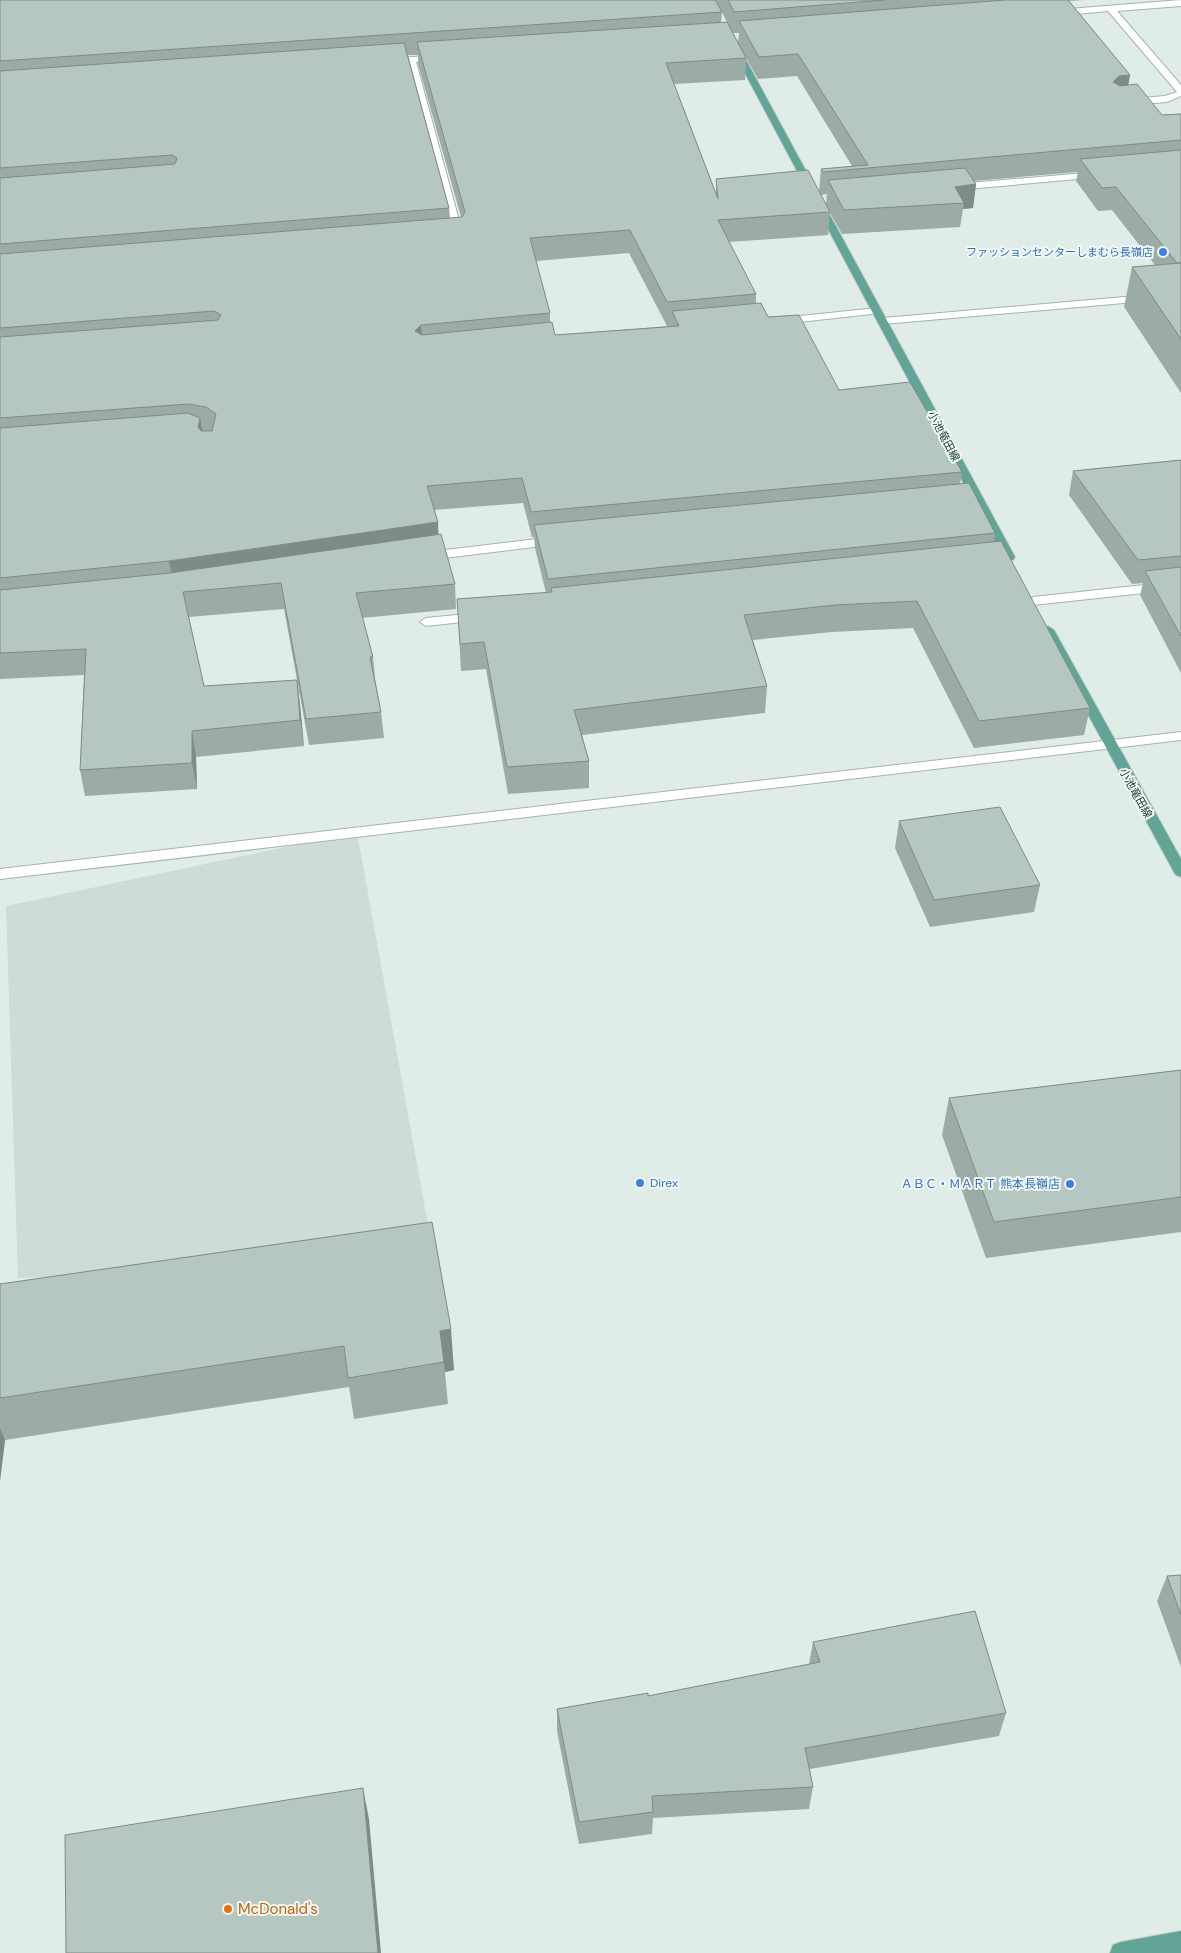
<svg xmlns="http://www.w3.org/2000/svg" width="1181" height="1953" viewBox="0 0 1181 1953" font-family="'DM Sans','Noto Sans JP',sans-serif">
<rect width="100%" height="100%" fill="#e0ece7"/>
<path fill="#cedcd6" d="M357 832 435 1264 18 1278 6 906Z"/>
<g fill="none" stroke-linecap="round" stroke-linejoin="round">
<g stroke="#a3b4ae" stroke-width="2">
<path id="minor" d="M1181 0V6L1117 11 1181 85V96L1167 102 1130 105 1125 102 1130 99 1165 96 1177 92 1108 11 1056 16 1052 13 1056 10Z
M437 55 440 56V60L416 62 463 235 458 238 453 235 407 63 388 65 384 62 388 59Z
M1097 172 1102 175 1100 177 956 190 951 187 956 184Z
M1181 292V298L883 324 878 321 883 318Z
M877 308 881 309 882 311 881 313 781 324 776 321 781 318Z
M554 537 558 538 560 541 558 544 428 560 422 556 428 552Z
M1181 581V589L1033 605 1027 601 1033 597Z
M477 613 483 617 481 620 426 626 420 622 426 618Z
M1181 732V740L0 879V869Z"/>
</g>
<g stroke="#c1c9c7" stroke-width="2">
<path id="major" d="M736 46 740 49 1015 557 1013 560H1005L1003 557 732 49Z
M1048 626 1054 630 1181 859V877L1176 875 1174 872 1042 630Z
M1181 1931V1953H1110L1113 1945 1121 1942Z"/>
</g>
<use href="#minor" fill="#fff" fill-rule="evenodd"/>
<use href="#major" fill="#62a495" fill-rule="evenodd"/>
</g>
<path fill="#9caba5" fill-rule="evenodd" d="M0 0H1085L1069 1 1130 75 1128 85 1162 115 1181 114V393L1124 307 1132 267 1155 265 1112 210 1098 211 1076 181 1078 172 974 181 976 184 973 208 963 209 960 227 842 234 830 213 828 235 729 242 756 294V303L839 390 962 472 960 484 995 533 994 541 1090 708 1084 735 974 748 913 628 832 632 753 640 767 686 765 713 582 735 589 761V788L508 794 486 669 461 671 457 599 546 593 535 548 534 537H532L523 503 434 510 438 522V534L455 584 456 609 362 618 373 657 375 678 381 712 384 738 309 745 284 609 189 617 204 686 297 680 300 705 304 746 196 757 197 789 85 796 80 770 84 675 0 679ZM722 12 727 22H721ZM733 33H739L738 42ZM408 55H418V64L461 217 450 218 449 208ZM746 58 758 79 797 76 852 166 821 169 819 191 716 179V193L674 84 745 80ZM827 194 826 204 821 195ZM629 253 667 326H671L555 335 550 323V313L536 261Z
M1181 460V673L1140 595 1143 583 1132 584 1069 495 1073 471Z
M899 821 1040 885 1034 912 930 927 895 848Z
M1181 1070V1232L986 1258 942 1135 949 1098Z
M432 1222 454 1370 445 1372 448 1404 354 1419 349 1387 5 1440 0 1481V1284Z
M1181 1575V1667L1157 1601 1167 1576Z
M813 1642 1006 1713 999 1736 810 1769 813 1787 809 1809 653 1818 652 1834 579 1844 557 1731V1709L648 1696 809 1664Z"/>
<path fill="#7f8b86" d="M1130 75 1126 97 1113 82 1119 76Z
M976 184 973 208 963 209 964 203 955 187Z
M421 325 423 349 415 331Z
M200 418 204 442 198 427Z
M438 522 439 548 174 586 169 561Z
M297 680 300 705 304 746 300 720Z
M192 731 196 757 197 789 192 763Z
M451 1329 454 1370 445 1372 440 1331Z
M0 1428 5 1440 0 1481Z
M363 1788 369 1819 381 1953H378Z"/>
<path fill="#b5c7c0" stroke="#7f8b86" d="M0 0H715L722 12 0 61Z
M728 0H885L734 12Z
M1005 0H1068L1130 75 1119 76 1113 82 1120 86 1137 84 1162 115 1181 114V140L823 172 821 169 868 165 798 54 759 57 739 21Z
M727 22 746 58 666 63 718 199 716 179 808 170 830 212 718 220 756 294 667 302 630 230 530 238 550 313 421 325 415 331 422 335 552 322 555 335 679 326 672 311 761 303 768 317 799 315 839 390 910 382 962 472 531 512 522 478 427 486 438 522 169 561 0 578V428L188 413 200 418 198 427 201 431H212L216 414 206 407 188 404 0 418V337L218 320 221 315 214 311 0 328V254L462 217 465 212 417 42Z
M404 43 449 208 0 244V178L175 164 177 158 172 155 0 168V71Z
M1181 150V263H1177L1116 187 1102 188 1080 159Z
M965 168 976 184 955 187 964 203 844 210 828 180Z
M1181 263V339L1132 267Z
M1181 460V556L1138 560 1073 471Z
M969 483 995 533 548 579 534 525Z
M441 534 455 584 356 593 373 657H370L381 712 306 719 281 583 183 592 204 686 297 680 300 720 192 731V763L80 770 86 649 0 653V590L170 573Z
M1001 541 1090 708 979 721 917 601 835 605 744 615 767 686 574 710 589 761 507 767 484 642 460 644 457 599 552 592 551 588Z
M1181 567V636L1145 571Z
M1000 807 1040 885 934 900 899 821Z
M1181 1070V1197L994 1222 949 1098Z
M432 1222 451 1329 440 1331 444 1362 348 1378 344 1346 0 1398V1284Z
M1181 1575V1615L1167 1576Z
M975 1611 1006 1713 805 1748 813 1787 652 1796 653 1812 579 1822 557 1709 648 1693V1696L820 1662 813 1642Z
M363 1788 378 1953H66L65 1835Z"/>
<g fill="#3f7fe0" stroke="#f0f8f5" stroke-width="2">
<circle cx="1163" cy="252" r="5"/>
<circle cx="640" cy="1183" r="5"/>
<circle cx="1070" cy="1184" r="5"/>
</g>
<circle fill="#e8710a" stroke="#f0f8f5" stroke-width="2" cx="228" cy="1909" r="5"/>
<g text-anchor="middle" stroke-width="4" stroke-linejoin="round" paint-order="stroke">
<g font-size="11" fill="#366cbe" stroke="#f0f8f5" text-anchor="end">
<text x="1153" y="256">ファッションセンターしまむら長嶺店</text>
</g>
<g font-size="11" fill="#203d36" stroke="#f0f8f5">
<text transform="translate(944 436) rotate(62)" y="4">小池竜田線</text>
<text transform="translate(1136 793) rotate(61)" y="4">小池竜田線</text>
</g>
<g font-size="12" fill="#366cbe" stroke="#f0f8f5" text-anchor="start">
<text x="650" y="1187">Direx</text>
<text x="1060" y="1188" text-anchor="end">ＡＢＣ・ＭＡＲＴ 熊本長嶺店</text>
</g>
<g font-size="15" fill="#c56008" stroke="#f0f8f5" text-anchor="start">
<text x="238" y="1914">McDonald's</text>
</g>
</g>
</svg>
